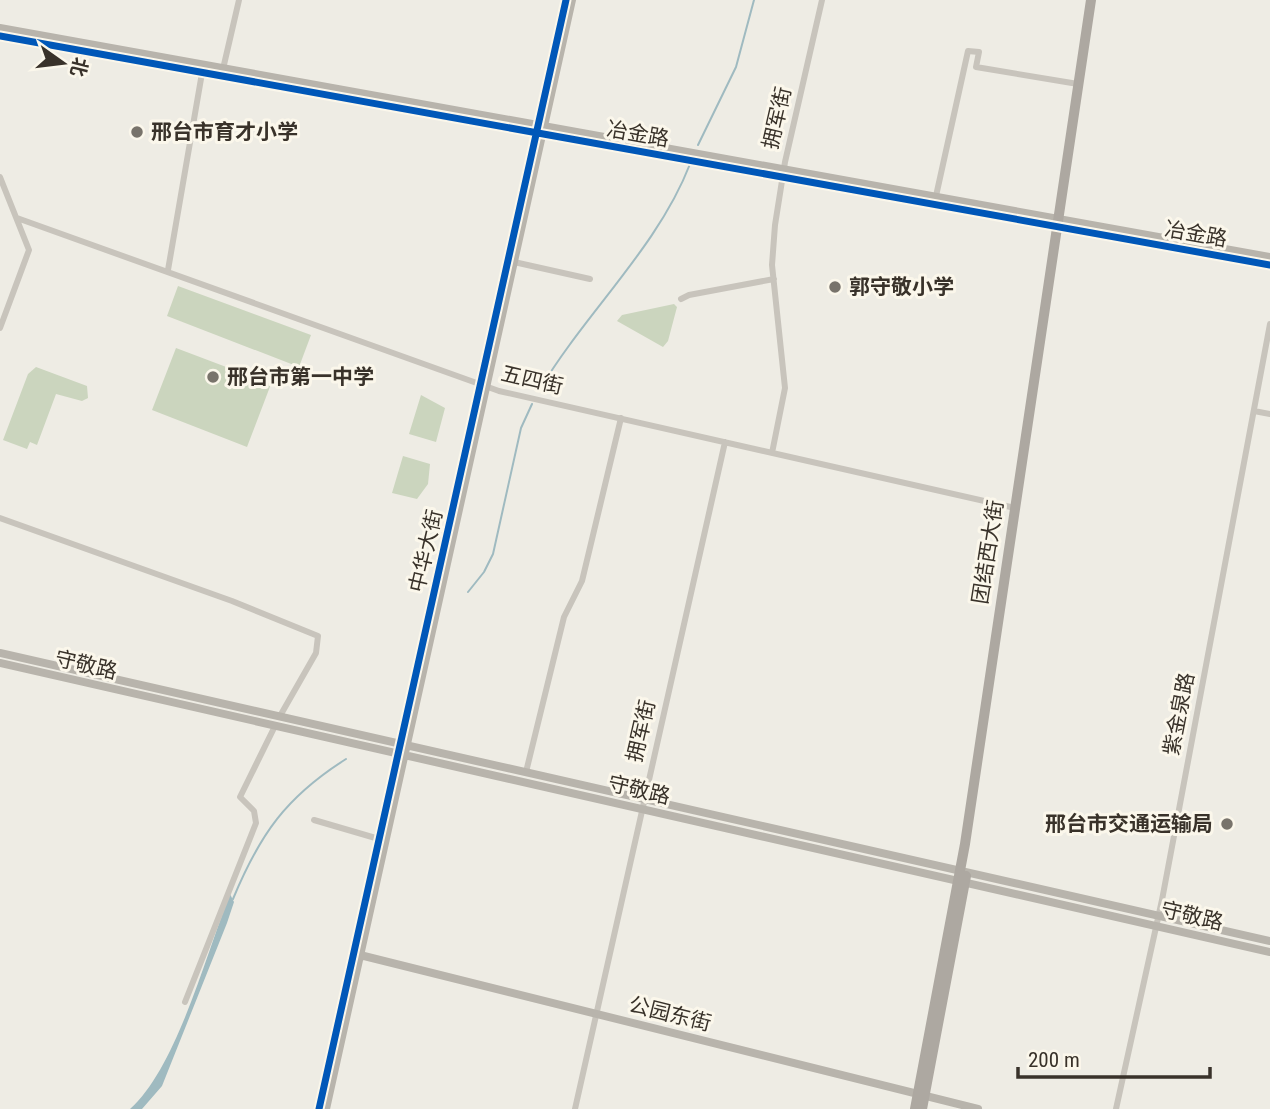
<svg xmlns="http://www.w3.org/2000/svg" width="1270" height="1109" viewBox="0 0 1270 1109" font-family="'Roboto Condensed','Noto Sans SC',sans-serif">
<rect width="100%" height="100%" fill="#eeece4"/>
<path fill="#cbd5be" d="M178 286 311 335 299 367 167 316Z
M674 304 677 307 668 341 663 347 617 321 622 315Z
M176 348 271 384 247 447 152 410Z
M36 367 87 386 88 398 82 401 56 394 37 445 30 442 27 449 3 440 28 374Z
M421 395 445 408 436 442 409 434Z
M403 456 430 464 428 484 417 499 392 493Z"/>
<path fill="#9fbac0" d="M230 894 234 902 227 923 162 1086 142 1109H130C177 1067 206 954 230 894Z"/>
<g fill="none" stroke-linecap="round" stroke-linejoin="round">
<path stroke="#9fbac0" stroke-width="2" d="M698 145 736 67 754 0
M540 389C586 312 658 247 690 164
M468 592 484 572 493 554 521 428 532 404
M233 899C260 834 286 797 346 759"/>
<path stroke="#c8c4bc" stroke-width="6" d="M223 69 239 0
M0 177 29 250 0 328
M936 196 968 51 979 52 976 67 1078 84
M17 218 499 391 1015 508
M514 262 590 279
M168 270 202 73
M681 299 689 295 774 279
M1254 411 1270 414
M772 453 785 388 772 265 775 225 785 162 822 0
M0 518 232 601 318 636 316 653 280 716
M526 772 564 617 582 581 621 418
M314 820 379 839
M185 1002 256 823 254 811 240 797 275 726
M575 1109 725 442
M1116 1109 1162 900 1270 324"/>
<path stroke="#b8b4ac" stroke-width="8" d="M0 28 1270 257
M0 36 1270 265
M0 653 1270 941
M0 663 1270 952
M356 954 978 1109
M319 1109 566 0
M326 1109 572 0"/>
<path stroke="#ada8a1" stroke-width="10" d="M915 1109 965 844 1091 0
M922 1109 966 876"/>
<g stroke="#fbf7eb" stroke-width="11">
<path id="cycleway" d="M0 36 1270 265
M319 1109 566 0"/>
</g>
<use href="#cycleway" stroke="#0057b8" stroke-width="7"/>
</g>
<g fill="#78736b" stroke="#fbf7eb" stroke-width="2.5">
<circle cx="137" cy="132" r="7"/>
<circle cx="835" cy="287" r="7"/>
<circle cx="213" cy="377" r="7"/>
<circle cx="1227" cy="824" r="7"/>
</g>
<g text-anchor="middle" stroke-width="6" stroke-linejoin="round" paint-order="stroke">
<g font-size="21" fill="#39322a" stroke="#fbf7eb">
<text transform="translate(777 118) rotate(-77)" y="7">拥军街</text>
<text transform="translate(638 134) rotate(10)" y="7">冶金路</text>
<text transform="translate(1196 234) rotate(10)" y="7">冶金路</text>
<text transform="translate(532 380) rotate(13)" y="7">五四街</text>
<text transform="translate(426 551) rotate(-77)" y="7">中华大街</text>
<text transform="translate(988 552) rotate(-81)" y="7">团结西大街</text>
<text transform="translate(86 665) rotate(13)" y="7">守敬路</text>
<text transform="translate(1179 714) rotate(-79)" y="7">紫金泉路</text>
<text transform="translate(641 731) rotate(-77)" y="7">拥军街</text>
<text transform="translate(639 790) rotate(13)" y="7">守敬路</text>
<text transform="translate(1192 916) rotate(13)" y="7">守敬路</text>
<text transform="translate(670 1014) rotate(14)" y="7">公园东街</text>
</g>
<g font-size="21" font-weight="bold" fill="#39322a" stroke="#fbf7eb" text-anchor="start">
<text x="151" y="139">邢台市育才小学</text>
<text x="849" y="294">郭守敬小学</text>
<text x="227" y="384">邢台市第一中学</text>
<text x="1213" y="831" text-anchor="end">邢台市交通运输局</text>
</g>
</g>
<g transform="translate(63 63) rotate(104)" stroke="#fbf7eb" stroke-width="5" paint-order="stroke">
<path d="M0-5L12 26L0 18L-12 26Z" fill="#39322a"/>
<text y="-10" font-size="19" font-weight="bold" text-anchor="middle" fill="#39322a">北</text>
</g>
<path d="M1018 1067v10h192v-10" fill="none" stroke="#39322a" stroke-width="3.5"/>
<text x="1028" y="1067" font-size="21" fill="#39322a" stroke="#fbf7eb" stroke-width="5" paint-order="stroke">200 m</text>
</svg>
